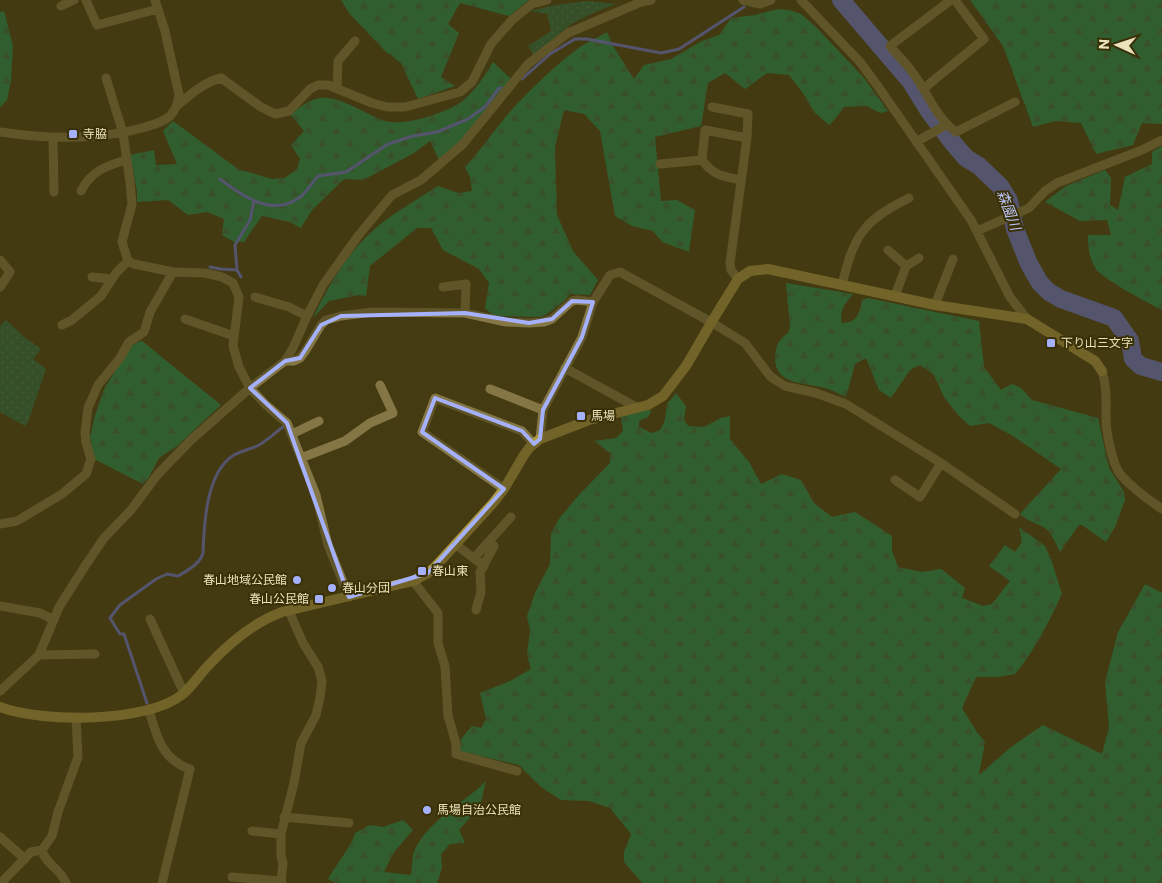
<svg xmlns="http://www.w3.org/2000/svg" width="1162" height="883" viewBox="0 0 1162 883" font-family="Commissioner,'Noto Sans JP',sans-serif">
<defs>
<pattern id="grass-dots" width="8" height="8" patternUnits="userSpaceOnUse" patternTransform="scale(1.25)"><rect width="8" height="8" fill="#256944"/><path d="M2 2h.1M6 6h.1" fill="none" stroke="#457e5d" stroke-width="1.8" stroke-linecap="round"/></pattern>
<pattern id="forest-firs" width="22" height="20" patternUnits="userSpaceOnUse" patternTransform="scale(1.25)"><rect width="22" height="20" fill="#1a8953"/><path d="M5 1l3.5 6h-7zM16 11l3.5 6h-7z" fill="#2c6d49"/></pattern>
</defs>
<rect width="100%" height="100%" fill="#443b12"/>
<path fill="url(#grass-dots)" d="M587 1 616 4 595 12 571 24 534 55 528 46 551 31 547 14 530 11 555 5Z
M6 320 23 336 41 349 33 359 46 369 28 422 25 426 0 412V326Z"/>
<path fill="url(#forest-firs)" d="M341 0H529L509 16 460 3 448 24 459 33 441 77 455 86 418 99 401 63 385 51 349 13Z
M970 0H1162V124L1142 123 1133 145 1096 154 1081 123 1056 121 1033 127 1003 46Z
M778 9 789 10 801 14 816 27 864 78 888 111 880 113 867 106 844 107 835 119 829 125 814 112 805 96 789 75 767 73 745 89 725 73 708 83 701 126 655 137 661 201 677 200 695 210 689 252 662 242 653 231 632 226 615 216 600 131 584 114 564 110 555 147 557 215 573 251 598 280 590 295 571 294 557 307 542 317 494 316 485 308 489 283 479 269 443 250 431 228H417L370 266 366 296 359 295 329 301 313 318C326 290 344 259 366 237 386 217 413 202 438 186L458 193 472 191 470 177 465 167C484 147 498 124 517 104 536 84 558 63 580 47 589 41 599 37 607 32L613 46 634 79 644 65 671 59 702 41 719 35 731 18 755 15Z
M4 11 13 46 11 81 7 100 0 107V12Z
M493 62 511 79 442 166 430 141 414 153 363 180 344 179 312 210 301 228 290 222 262 216 244 242H234L222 235 224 219 207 212 188 215 168 200 137 202V191L130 155 154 150 156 165 177 164 163 131 173 121 238 169 272 179 285 178 297 169 300 159 291 145 304 131 290 114C299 108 309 100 320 98 339 95 367 115 385 121 404 127 451 112 465 99 477 88 485 75 493 62Z
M1162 146V310C1150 304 1101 278 1096 269 1089 258 1088 247 1088 235H1111L1107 220 1080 221 1045 202 1066 186 1105 170 1111 178 1110 205 1118 210 1125 177 1152 164V152Z
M786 283 853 294C845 304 839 311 842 323 857 323 860 313 862 300L868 298 979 321 984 367 1001 390 1012 384 1021 388 1032 400 1098 418 1109 468 1124 492 1125 500 1116 525 1106 542 1082 525H1079L1060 552C1056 544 1052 533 1045 528 1037 523 1027 521 1020 514L1061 469 1013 436 989 423 970 426 958 415 944 397 934 375 920 365 910 370 891 398 879 390 866 358 855 364 846 397C839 394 832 390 825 388 804 382 774 386 775 356 776 346 779 339 788 333L790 327Z
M142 341 221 405 177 446 159 458 149 477 143 484 94 459 90 437 94 419 104 389 132 344Z
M676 393 686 406 684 419 688 426 704 427 721 418 730 416V439L749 462 761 484 782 474 801 480 814 503 832 517 855 512 892 536V551L898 567 922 572 941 569 965 588 962 598 983 606 992 604 1010 581 989 566 1005 545 1015 552 1022 542 1019 527 1045 546 1051 559 1062 594C1048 623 1036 649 1015 674L997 677H976L962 708 976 731 985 742 979 775 1011 747 1043 725 1102 754 1109 727 1105 682 1118 632 1145 584 1162 593V883H642L624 862V852L631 834 610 808 589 801 561 800 541 787 519 765 459 751 461 739 472 726 481 728 486 719 480 693 510 681 531 669 527 655 530 630 527 616 535 593 550 564 551 534 559 519 578 496 610 463V453L594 441 616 438 623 431 621 417 648 409 651 411 648 417 639 421V427L652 433 660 430 665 420 667 404Z
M486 781 480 806 459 830 465 843 450 844 441 854 442 868 437 883H335L328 879C335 867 352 845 355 833L370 825 383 827 403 820 413 830 394 852 384 872 411 875C412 868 412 858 414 852 426 821 465 803 486 781Z"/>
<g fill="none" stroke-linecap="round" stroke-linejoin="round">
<path stroke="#6873dc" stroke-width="3" d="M522 79 550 54 575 39H587L661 53 679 49 744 7
M220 179C242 196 273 218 300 197 307 192 312 183 318 176L346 172 388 144 413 136 437 132 468 119 486 106 499 88H503
M210 267 221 269 237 270
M241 277 237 270 235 245 250 220 254 201
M147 703 124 634H120L110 618 120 605 156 579 167 574 178 576C188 570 200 564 203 553 204 524 206 472 234 455 241 451 251 449 259 445 268 440 276 432 284 426"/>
<path stroke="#6873dc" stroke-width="18" d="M841 0 911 82 929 111 953 143 966 158 979 166 1000 186 1009 201 1015 229 1029 264 1040 283 1049 292 1061 299 1114 318 1130 341 1133 359 1141 366 1162 372"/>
<path stroke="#847745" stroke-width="9" d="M86 0 97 25 158 9
M743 0 760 4 771 0
M801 0 860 62 877 85 971 220 1010 297 1027 319
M951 0 890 46C897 55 906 63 913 73 928 93 935 117 956 132L1015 102
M61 6 74 0
M106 78 123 133 130 182 132 204 122 242 128 261 134 264 173 272 205 273 222 277 233 283 239 297 233 346 239 367 250 388 266 405 287 423 316 495 328 545 349 597
M337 89 338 61 355 41
M923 89 984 39 955 0
M178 105C191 94 204 82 221 78L261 107 275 114 289 111 310 89 318 85H328L372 103 387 107H405L460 92 472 82 491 44 512 20 532 4 547 0
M712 107 748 114 747 138 730 263 731 270 738 279
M0 132C47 139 95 141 142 128 152 125 162 123 170 116 176 110 178 103 179 95L165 31 155 0
M53 138 54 192
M916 142 946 125
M702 160 705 130 747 138
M660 164 702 160C714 176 723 176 740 180
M81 191C91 171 106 166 126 160
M977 231 1029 208 1045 191 1057 183 1142 150 1162 140
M888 250 906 266 895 296
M0 260 10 272 0 287
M906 266 919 258
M92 277 112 279
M842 285C854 235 863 221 909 198
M443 287 466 284 465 313
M255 297 289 307 307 316
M935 305 953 259
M185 319 234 336
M62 325 72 320 101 296 116 273 128 261
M285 361H294L300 358 306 350 321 325 326 320 341 316 372 312 465 313 506 322 529 323 544 322 552 319 572 301 577 300 593 302
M565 368 636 407
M1102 371C1107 387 1106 401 1106 418 1106 431 1112 463 1120 474 1132 488 1147 499 1162 509
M490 389 543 410
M292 434 319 421
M540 439 543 410 582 337 593 302 610 275 620 272 711 322 745 343 770 376 777 381 785 386 816 393 846 404 941 463 1015 514
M301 458 345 441 370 423 393 413 380 385
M895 480 920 497 941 463
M504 489 422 432 435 398 522 431 534 444
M0 524 17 521 62 494 86 474 91 459 86 443 85 433 88 408 98 385 120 358 129 342 144 332 150 312 173 272
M455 544 484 566
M474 558 511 517
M413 581 438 613V643L445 666 448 716 456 743V754L517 771
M0 606 40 613 54 620
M476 610 481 592 480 572 494 546
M150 619 184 693
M39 655 95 654
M0 691 39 655 59 607 85 566 104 538 131 510 158 474 191 440 250 388 285 361 293 348 307 316 323 285 358 236 392 195 421 180 463 144 528 64 568 33 641 2 651 0
M149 710C156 735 162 760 190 769L162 883
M284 817 349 823
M252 831 281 834
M0 837 25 859
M42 850C45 864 61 869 66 883
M232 877 282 881
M1 883 31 852 42 850 52 836 58 812 78 757 76 717
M281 883 283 863 281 856V834L294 783 301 743 316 715 320 698 322 681 318 667 303 643 289 611"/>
<path stroke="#ac9843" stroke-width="10" d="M0 707C41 723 148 723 183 694 191 687 198 677 206 668 227 645 252 623 282 612L413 581 428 573 435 567 494 502 504 489 524 455 530 447 540 439 589 420 648 405 663 396 686 366 714 318 738 279 750 271 768 269 935 305 1027 319 1095 361 1102 371"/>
</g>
<path d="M0 0H1162V883H0ZM572 301 593 302 582 337 543 410 540 439 534 444 522 431 435 398 422 432 504 489 428 573 349 597 287 423 250 388 285 361 300 358 321 325 341 316 465 313 529 323 552 319Z" fill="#443b12" fill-opacity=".55" fill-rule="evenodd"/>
<path fill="none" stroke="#a5b1fc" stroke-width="4" stroke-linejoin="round" d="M572 301 593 302 582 337 543 410 540 439 534 444 522 431 435 398 422 432 504 489 428 573 349 597 287 423 250 388 285 361 300 358 321 325 341 316 465 313 529 323 552 319Z"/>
<g fill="#a5b1fc" stroke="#3a3006" stroke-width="2">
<rect x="68" y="129" width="10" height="10" rx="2.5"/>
<rect x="1046" y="338" width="10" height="10" rx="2.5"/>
<rect x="576" y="411" width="10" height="10" rx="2.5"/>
<rect x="417" y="566" width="10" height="10" rx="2.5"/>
<circle cx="297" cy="580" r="5"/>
<circle cx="332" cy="588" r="5"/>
<rect x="314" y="594" width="10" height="10" rx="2.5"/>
<circle cx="427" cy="810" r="5"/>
</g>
<g text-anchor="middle" stroke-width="4" stroke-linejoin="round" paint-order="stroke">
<g font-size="12" fill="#ebe3be" stroke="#3a3006" text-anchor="start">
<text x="83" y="138">寺脇</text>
<text x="1061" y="347">下り山三文字</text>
<text x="591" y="420">馬場</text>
<text x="432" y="575">春山東</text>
<text x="287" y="584" text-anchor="end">春山地域公民館</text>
<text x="342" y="592">春山分団</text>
<text x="309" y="603" text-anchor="end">春山公民館</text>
<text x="437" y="814">馬場自治公民館</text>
</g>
<g font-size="14" font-style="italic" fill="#bcc6fb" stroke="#3a3006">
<text transform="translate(1009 210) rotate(69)" y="5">森園川</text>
</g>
</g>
<g transform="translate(1117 45) rotate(273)" stroke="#3a3006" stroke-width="4" paint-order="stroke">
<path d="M0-4L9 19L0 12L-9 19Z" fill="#ebe3be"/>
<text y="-8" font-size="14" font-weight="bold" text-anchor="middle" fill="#ebe3be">N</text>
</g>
</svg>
